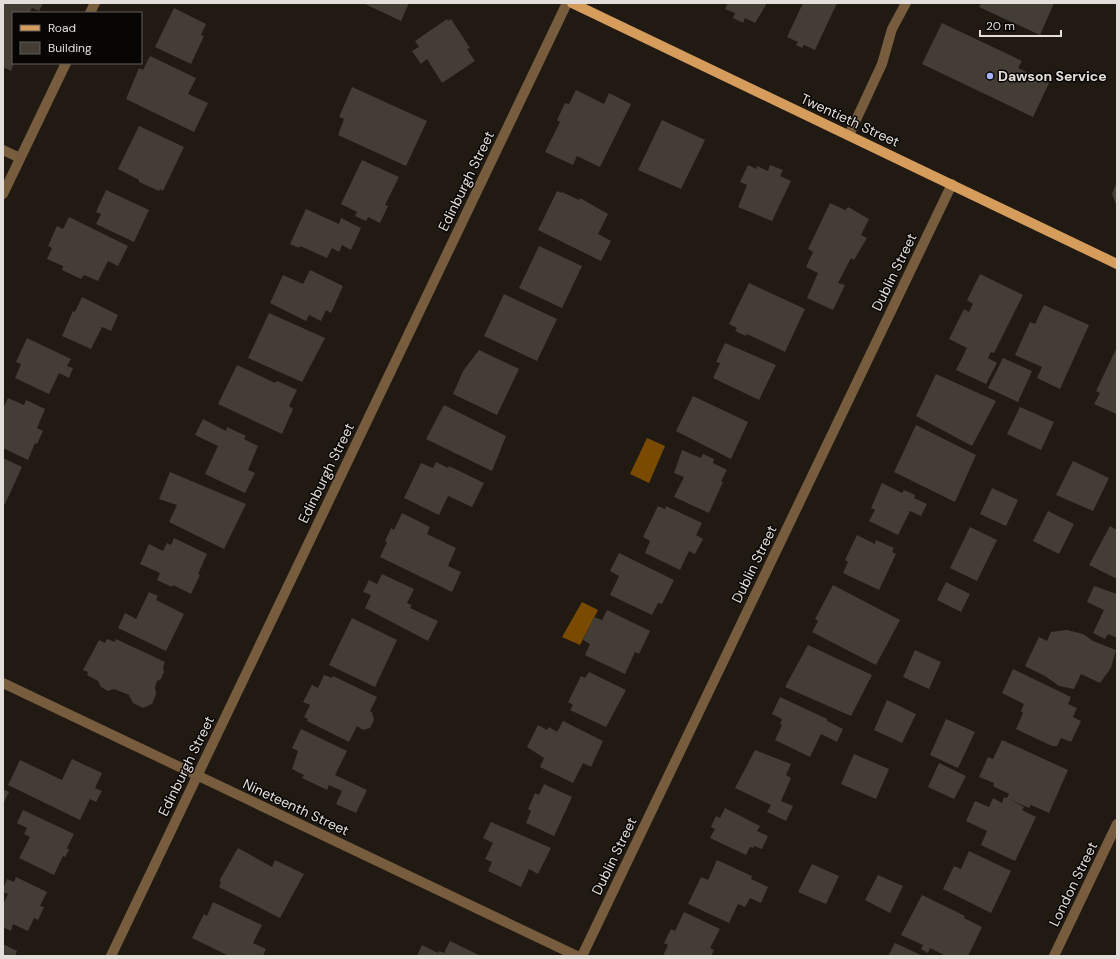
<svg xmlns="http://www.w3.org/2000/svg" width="1120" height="959" viewBox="0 0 1120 959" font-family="'DM Sans',sans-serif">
<rect width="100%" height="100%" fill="#201a13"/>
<path fill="#7a4a00" d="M647 438 665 446 649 483 630 474Z
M582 602 598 610 580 645 562 637Z"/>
<path fill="#443d35" d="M3 3H43L39 11 32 8 29 13H13V63H14L11 71 3 67Z
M363 3H409L401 21Z
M728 3H764L766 5 755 23 745 18 743 23 733 18 735 13 725 9Z
M803 3H837L815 50 804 45 802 48 796 45 798 42 787 37Z
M981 3H1054L1040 35 979 7Z
M174 8 206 24 201 35 204 36 191 64 155 47Z
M447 19 448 21 451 19 470 48 467 49 475 61 442 83 427 59 421 64 412 51 419 47 415 41Z
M942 23 1022 61 1018 68 1049 83 1033 117 922 64Z
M150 56 196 78 188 94 208 103 194 132 126 99 139 68 143 70Z
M352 87 427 121 406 166 338 135 344 119 339 117Z
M576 90 604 104 609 93 631 104 600 167 577 156 573 165 545 152 560 122 557 120 565 103 569 104Z
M662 120 705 140 681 189 638 170Z
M139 126 184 147 163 191 160 189 159 191 139 182V180L118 169Z
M362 160 399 177 385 205 388 206 380 223 368 217 366 221 355 216 357 212 341 204Z
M748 165 756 169 757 166 768 171 770 165 783 170 780 176 791 181 772 221 738 207 747 185 740 182Z
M1117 182V207L1112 194Z
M106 190 149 210 134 242 96 224 101 214 96 212Z
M557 191 561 193 562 192 579 200 580 198 608 214 598 234 611 241 601 261 538 230Z
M830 203 845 210 848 207 869 219 861 235 867 238 854 260 851 258 838 283 845 285 833 310 807 298 818 273 806 267 813 252 808 249Z
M306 209 339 224 341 218 361 228 351 250 342 245 339 252 332 248 327 258 300 246 299 248 290 244Z
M69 217 128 246 118 266 108 261 98 281 84 275 81 279 62 270 63 266 47 259 52 248 48 246 57 226 63 229Z
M539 246 582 266 562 308 519 288Z
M310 270 343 286 331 313 326 310 321 321 309 315 306 321 270 303 283 275 303 284Z
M980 274 1023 295 994 353 991 352 988 358 997 363 986 384 956 370 967 348 949 339 964 309 969 312 973 304 967 300Z
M749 283 805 309 785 352 747 334 746 336 735 331 737 328 729 324Z
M504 294 557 319 537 361 484 336Z
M82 297 118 315 111 331 102 327 91 349 62 336 73 311 75 312Z
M1044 305 1089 325 1060 389 1037 378 1042 367 1015 355 1030 322 1035 324Z
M269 313 325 338 302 382 248 358Z
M27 338 71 359 67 366 73 368 69 378 59 373 49 394 15 378 21 364 16 362Z
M725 343 776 365 759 400 713 378 720 363 716 362Z
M1117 347V412L1116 414 1094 404 1100 393 1096 391Z
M479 350 519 369 497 415 453 394 463 371Z
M1003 358 1032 371 1018 402 988 388Z
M237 365 275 383 277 381 297 390 289 406 293 409 282 434 218 404Z
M936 374 996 401 972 446 916 416Z
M693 396 748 422 731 459 676 431Z
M8 398 24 405 26 400 45 409 37 428 43 431 37 444 35 443 28 460 3 448V408Z
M444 405 506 436 492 471 426 439Z
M1020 407 1054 422 1041 450 1007 434Z
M203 419 226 431 227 427 246 436 244 439 258 446 248 470 255 473 245 493 205 474 218 446 195 435Z
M916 425 976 455 955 502 894 472Z
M682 450 701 458 703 454 714 459 713 463 727 470 721 481 723 482 709 513 674 497 684 477 674 473Z
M3 458 22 467 5 504 3 503Z
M1073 461 1109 478 1093 511 1056 495Z
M436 462 448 468 449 466 484 483 472 507 448 496 439 515 404 498 421 463 433 468Z
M170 472 246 504 224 549 169 522 177 505 159 499Z
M882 483 902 493 904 490 915 495 914 498 927 504 921 516 910 511 898 535 869 521 875 510 871 508Z
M992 488 1018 500 1006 526 980 514Z
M658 506 665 509 666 506 702 523 696 535 703 539 695 554 689 551 680 570 645 553 650 541 643 537Z
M1048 511 1074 524 1059 554 1033 541Z
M402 513 430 527 427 534 456 548 448 566 461 572 452 592 380 557 387 542 385 541 391 528 394 530Z
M1110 526 1117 530V579L1089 565Z
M970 527 997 540 977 581 950 568Z
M857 535 875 544 876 540 894 548 892 552 896 554 879 590 843 573 848 562 845 560Z
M174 538 207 554 198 574 200 575 191 594 173 585 172 587 157 580 160 573 140 564 149 544 163 551 167 543 171 545Z
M619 553 674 580 662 604 658 603 652 615 610 595 619 576 610 571Z
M382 574 414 589 407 603 412 605 410 608 438 621 428 641 365 608 371 595 363 592 369 580 377 584Z
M946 582 970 594 961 612 937 600Z
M833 585 900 620 876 665 812 632 818 621 815 619Z
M1094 586 1117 594V638L1108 634 1105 639 1093 633 1104 610 1087 602Z
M149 592 158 596 156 600 184 614 166 651 118 628 125 613 136 619Z
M607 610 650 631 639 654 635 652 625 674 585 655 590 644 583 640 594 617 602 620Z
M352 618 397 640 375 687 329 665Z
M1067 630 1083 634 1093 641 1116 650 1111 668 1100 683 1081 674 1074 689 1059 686 1045 676 1025 666 1039 637 1047 641 1051 632Z
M107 639 115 642 116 639 165 662 163 667 164 672 161 679 157 681 155 687 156 694 152 704 143 708 133 703 129 695 114 689 108 691 101 687 98 681 87 675 88 672 83 670 99 640 105 643Z
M808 645 872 675 851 716 785 687Z
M915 650 941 662 929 689 903 677Z
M1013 669 1071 697 1068 704 1077 708 1073 717 1081 721 1071 742 1061 738 1057 746H1052L1016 729 1023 713 1021 711 1024 704 1002 693Z
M589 672 626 690 606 727 570 710 573 705 568 702 581 676 585 678Z
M324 675 332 678 333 676 377 697 370 711 372 712 374 720 370 728 363 730 357 726 349 742 307 721 308 719 304 717 310 705 303 702 312 685 318 688Z
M780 697 827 719V721L843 729 837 742 821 734 810 757 775 740 782 725 780 724 782 719 772 714Z
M887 700 916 714 902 743 874 730Z
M946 719 975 732 958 768 930 755Z
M563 721 603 741 591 767 583 763 573 783 540 767 544 758 527 747 538 725 547 730 549 727 557 732Z
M301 729 347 751 335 775 367 790 356 813 336 804 342 791 329 785 327 790 302 778 304 775 292 769 298 751 292 748Z
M1002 740 1068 770 1049 813 1031 805 1029 808 1009 799 1024 807 1022 810 1036 817 1015 861 981 845 987 831 966 821 975 801 989 807 993 798 1002 803 1004 797 1007 798 1009 794 993 786 994 783 979 777 988 757 993 759Z
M755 750 791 764 786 775 791 778 781 801 793 806 786 821 767 812 771 805 735 788Z
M854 754 889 769 876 799 841 784Z
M72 759 102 773 95 788 102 791 96 802 90 799 80 820 8 785 20 760 62 780Z
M939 763 966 776 954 799 928 787Z
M544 784 572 797 554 836 526 823 531 811 528 809 535 793 539 795Z
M3 789 9 792 3 804Z
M725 808 760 826 757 831 768 836 762 849 754 846 753 848 750 847 746 855 710 838 715 829 711 827 716 816 720 818Z
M23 810 74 834 67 848 69 850 65 857 63 856 54 875 19 858 30 837 24 834 27 828 17 823Z
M491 822 551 848 538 874 529 869 521 887 488 871 492 862 485 859 493 843 483 838Z
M238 848 272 867 275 860 304 874 280 918 219 887 221 882 219 881Z
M969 851 1011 871 991 913 943 889 954 866 961 869Z
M717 860 752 876 751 879 768 887 761 903 750 898 745 907 738 904 729 923 688 904 701 877 708 880Z
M812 864 839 876 826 904 798 892Z
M878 875 903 886 890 913 865 900Z
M16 877 47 892 40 906 44 907 38 920 34 918 28 931 13 924 11 931 3 927V904L8 894 3 892V889L7 879 14 882Z
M922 895 965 916 964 918 982 927 968 956H946L930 948 928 953 921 949 923 945 901 935Z
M213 902 262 925 253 943 266 949 263 956H229L192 938 204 914 207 916Z
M684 912 720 929 710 948 714 950 711 956H663L668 945 664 943 671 929 675 931Z
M450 941 481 956H417L422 945 438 953 439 951 444 953Z
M895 943 923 956H888Z
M3 944 17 951 15 956H3Z"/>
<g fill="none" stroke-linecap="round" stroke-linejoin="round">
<path stroke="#775c3e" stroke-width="10" d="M90 13 95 3
M849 135 882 64 892 29 906 3
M3 150 20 158
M3 194 66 63
M3 683 577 956
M111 956 567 3
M582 956 952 184
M1054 956 1117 824"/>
<path stroke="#d59c5c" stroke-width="10" d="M572 3 1117 264"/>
</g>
<circle fill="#a7b1fc" stroke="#080604" stroke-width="1.5" cx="990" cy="76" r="4"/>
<g text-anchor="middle" stroke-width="3" stroke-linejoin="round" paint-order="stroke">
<g font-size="14" font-weight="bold" fill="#e3deda" stroke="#080604" text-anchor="start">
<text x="998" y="81">Dawson Service</text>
</g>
<g font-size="14" fill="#e3deda" stroke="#080604">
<text transform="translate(850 120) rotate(25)" y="5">Twentieth Street</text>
<text transform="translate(466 181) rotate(-64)" y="5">Edinburgh Street</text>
<text transform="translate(894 272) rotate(-64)" y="5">Dublin Street</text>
<text transform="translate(326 473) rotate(-64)" y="5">Edinburgh Street</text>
<text transform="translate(754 564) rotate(-64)" y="5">Dublin Street</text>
<text transform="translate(186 766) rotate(-64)" y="5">Edinburgh Street</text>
<text transform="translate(296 807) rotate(25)" y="5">Nineteenth Street</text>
<text transform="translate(614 856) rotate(-64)" y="5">Dublin Street</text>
<text transform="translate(1073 884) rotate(-64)" y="5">London Street</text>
</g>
</g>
<rect width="1120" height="959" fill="none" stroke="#e3deda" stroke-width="8"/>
<rect x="12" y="12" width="130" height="52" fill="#080604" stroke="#605c5a"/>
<rect x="20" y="25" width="20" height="6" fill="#d59c5c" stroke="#605c5a"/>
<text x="48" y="32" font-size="12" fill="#e3deda">Road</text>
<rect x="20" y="42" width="20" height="12" fill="#443d35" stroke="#605c5a"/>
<text x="48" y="52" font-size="12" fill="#e3deda">Building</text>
<path d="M980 30v6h81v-6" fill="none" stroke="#e3deda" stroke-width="2"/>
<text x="986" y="30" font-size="12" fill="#e3deda" stroke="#080604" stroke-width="3" paint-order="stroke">20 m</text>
</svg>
